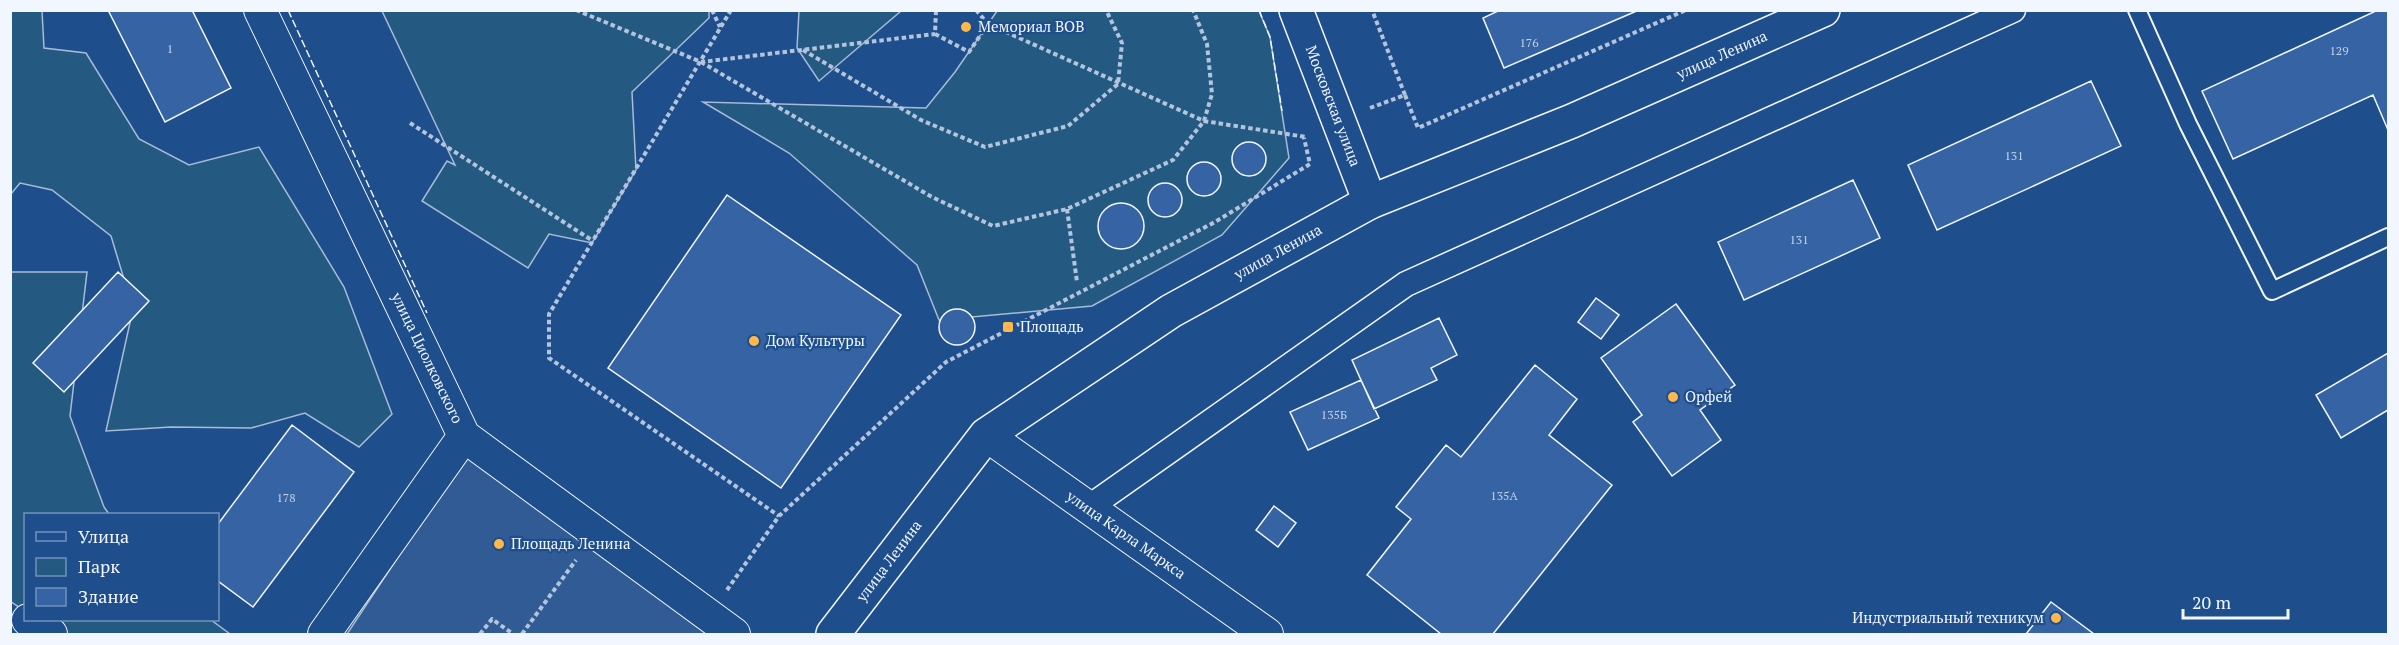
<svg xmlns="http://www.w3.org/2000/svg" width="2399" height="645" viewBox="0 0 2399 645" font-family="'PT Serif',serif">
<rect width="100%" height="100%" fill="#1f4e8c"/>
<path fill="#245a82" stroke="#a8bbd7" stroke-width="1.5" d="M709 10V18L632 92 636 170 592 243 549 234 528 268 422 201 447 161 455 165 382 11Z
M11 11H42L44 48 86 53 139 139 189 165 259 147 344 287 392 414 359 447 305 413 251 428 171 427 106 431 133 309 111 236 52 190 20 183 11 194Z
M799 11V10L901 11 819 81 797 48Z
M997 11H1259L1270 37 1289 158 1222 235 1092 306 939 320 917 265 789 153 703 102 926 108 955 72Z
M10 272H87L70 416 104 507 109 514H26L25 611 10 601Z
M39 620H211L230 634H63Z"/>
<path fill="#305b95" stroke="#a8bbd7" stroke-width="1.5" d="M467 453 715 634H347Z"/>
<path fill="#3563a3" stroke="#f2f6ff" stroke-width="1.5" d="M108 10H192L231 88 165 122Z
M1500 10H1639L1504 68 1483 18Z
M2378 10H2388V130L2373 95 2233 159 2202 91Z
M2091 81 2121 146 1937 230 1908 165Z
M1232 159a17 17 0 1 1 34 0a17 17 0 1 1-34 0Z
M1187 179a17 17 0 1 1 34 0a17 17 0 1 1-34 0Z
M1853 180 1880 238 1744 300 1718 242Z
M1148 200a17 17 0 1 1 34 0a17 17 0 1 1-34 0Z
M727 195 901 315 781 488 608 368Z
M1098 226a23 23 0 1 1 46 0a23 23 0 1 1-46 0Z
M118 272 149 301 64 392 33 363Z
M1596 298 1619 315 1601 339 1578 322Z
M1676 304 1735 385 1700 410 1721 440 1672 476 1633 422 1642 415 1601 358Z
M939 327a18 18 0 1 1 36 0a18 18 0 1 1-36 0Z
M1439 318 1457 355 1431 368 1437 380 1374 409 1352 360Z
M2388 353V410L2341 438 2316 395Z
M1535 365 1577 399 1549 435 1612 485 1493 634H1441L1367 575 1411 519 1396 507 1446 445 1461 457Z
M1361 380 1379 418 1308 450 1290 412Z
M292 425 354 472 253 607 218 581V524Z
M1274 506 1296 523 1278 547 1256 530Z
M2051 602 2094 634H2026Z"/>
<g fill="none" stroke-linecap="round" stroke-linejoin="round">
<g stroke="#f2f6ff" stroke-width="20">
<path id="service" d="M2137 10 2188 124 2272 291 2388 237"/>
</g>
<g stroke="#f2f6ff" stroke-width="27">
<path id="pedestrian" d="M1088 508 1406 284 2013 10"/>
</g>
<g stroke="#f2f6ff" stroke-width="34">
<path id="minor" d="M260 10 464 436 734 634
M986 435 1267 634
M28 620 51 634
M324 634 464 436"/>
</g>
<g stroke="#f2f6ff" stroke-width="36">
<path id="tertiary" d="M1296 10 1370 202"/>
</g>
<g stroke="#f2f6ff" stroke-width="36">
<path id="secondary" d="M833 634 986 435 1171 311 1370 202 1572 121 1823 10"/>
</g>
<path stroke="#b3c4dc" stroke-width="4" stroke-dasharray="4.5 3" stroke-linecap="butt" d="M576 10 701 62 935 34 936 10
M712 10 720 27
M731 10 549 314V358L779 516
M976 10 988 24 1204 121 1306 137
M935 34 969 52 988 24
M803 50 921 120 985 147 1068 126 1118 84 1122 43 1106 10
M701 62 932 197 993 226 1067 209 1173 160 1204 121 1212 94 1207 44 1193 10
M1405 95 1418 128 1686 10
M1370 108 1405 95 1372 10
M410 123 593 241
M1067 209 1077 282
M727 590 779 516 946 362 1215 222 1310 164 1304 138
M480 634 492 619 513 634
M522 634 576 560"/>
<use href="#service" stroke="#1f4e8c" stroke-width="16"/>
<use href="#pedestrian" stroke="#1f4e8c" stroke-width="24"/>
<use href="#minor" stroke="#1f4e8c" stroke-width="32"/>
<use href="#tertiary" stroke="#1f4e8c" stroke-width="33"/>
<use href="#secondary" stroke="#1f4e8c" stroke-width="33"/>
<path stroke="#f2f6ff" stroke-width="1.5" stroke-dasharray="8 3" stroke-linecap="butt" d="M288 10 427 313
M1259 10 1270 37 1282 111"/>
</g>
<g fill="#ffb74d" stroke="#1f4e8c" stroke-width="2">
<circle cx="966" cy="27" r="6"/>
<rect x="1002" y="321" width="12" height="12" rx="3"/>
<circle cx="754" cy="341" r="6"/>
<circle cx="1673" cy="397" r="6"/>
<circle cx="499" cy="544" r="6"/>
<circle cx="2056" cy="618" r="6"/>
</g>
<g text-anchor="middle" stroke-width="4.5" stroke-linejoin="round" paint-order="stroke">
<g font-size="12" fill="#c3d1e8">
<text x="1529" y="47">176</text>
<text x="170" y="53">1</text>
<text x="2339" y="55">129</text>
<text x="2014" y="160">131</text>
<text x="1799" y="244">131</text>
<text x="1334" y="419">135Б</text>
<text x="1504" y="500">135А</text>
<text x="286" y="502">178</text>
</g>
<g font-size="15" fill="#f2f6ff" stroke="#1f4e8c" text-anchor="start">
<text x="978" y="32">Мемориал ВОВ</text>
<text x="1020" y="332">Площадь</text>
<text x="766" y="346">Дом Культуры</text>
<text x="1685" y="402">Орфей</text>
<text x="511" y="549">Площадь Ленина</text>
<text x="2044" y="623" text-anchor="end">Индустриальный техникум</text>
</g>
<g font-size="15" fill="#f2f6ff" stroke="#1f4e8c">
<text transform="translate(1722 55) rotate(-24)" y="5">улица Ленина</text>
<text transform="translate(1333 106) rotate(69)" y="5">Московская улица</text>
<text transform="translate(1278 252) rotate(-29)" y="5">улица Ленина</text>
<text transform="translate(427 358) rotate(64)" y="5">улица Циолковского</text>
<text transform="translate(1126 535) rotate(35)" y="5">улица Карла Маркса</text>
<text transform="translate(889 561) rotate(-53)" y="5">улица Ленина</text>
</g>
</g>
<rect width="2399" height="645" fill="none" stroke="#f2f6ff" stroke-width="24"/>
<rect x="24" y="513" width="195" height="108" fill="#1f4e8c" stroke="#7391ba" stroke-width="1.5"/>
<rect x="36" y="532" width="30" height="9" fill="#1f4e8c" stroke="#7391ba" stroke-width="1.5"/>
<text x="78" y="543" font-size="18" fill="#f2f6ff">Улица</text>
<rect x="36" y="558" width="30" height="18" fill="#245a82" stroke="#7391ba" stroke-width="1.5"/>
<text x="78" y="573" font-size="18" fill="#f2f6ff">Парк</text>
<rect x="36" y="588" width="30" height="18" fill="#3563a3" stroke="#7391ba" stroke-width="1.5"/>
<text x="78" y="603" font-size="18" fill="#f2f6ff">Здание</text>
<path d="M2183 609v9h105v-9" fill="none" stroke="#f2f6ff" stroke-width="3"/>
<text x="2192" y="609" font-size="18" fill="#f2f6ff" stroke="#1f4e8c" stroke-width="4.5" paint-order="stroke">20 m</text>
</svg>
